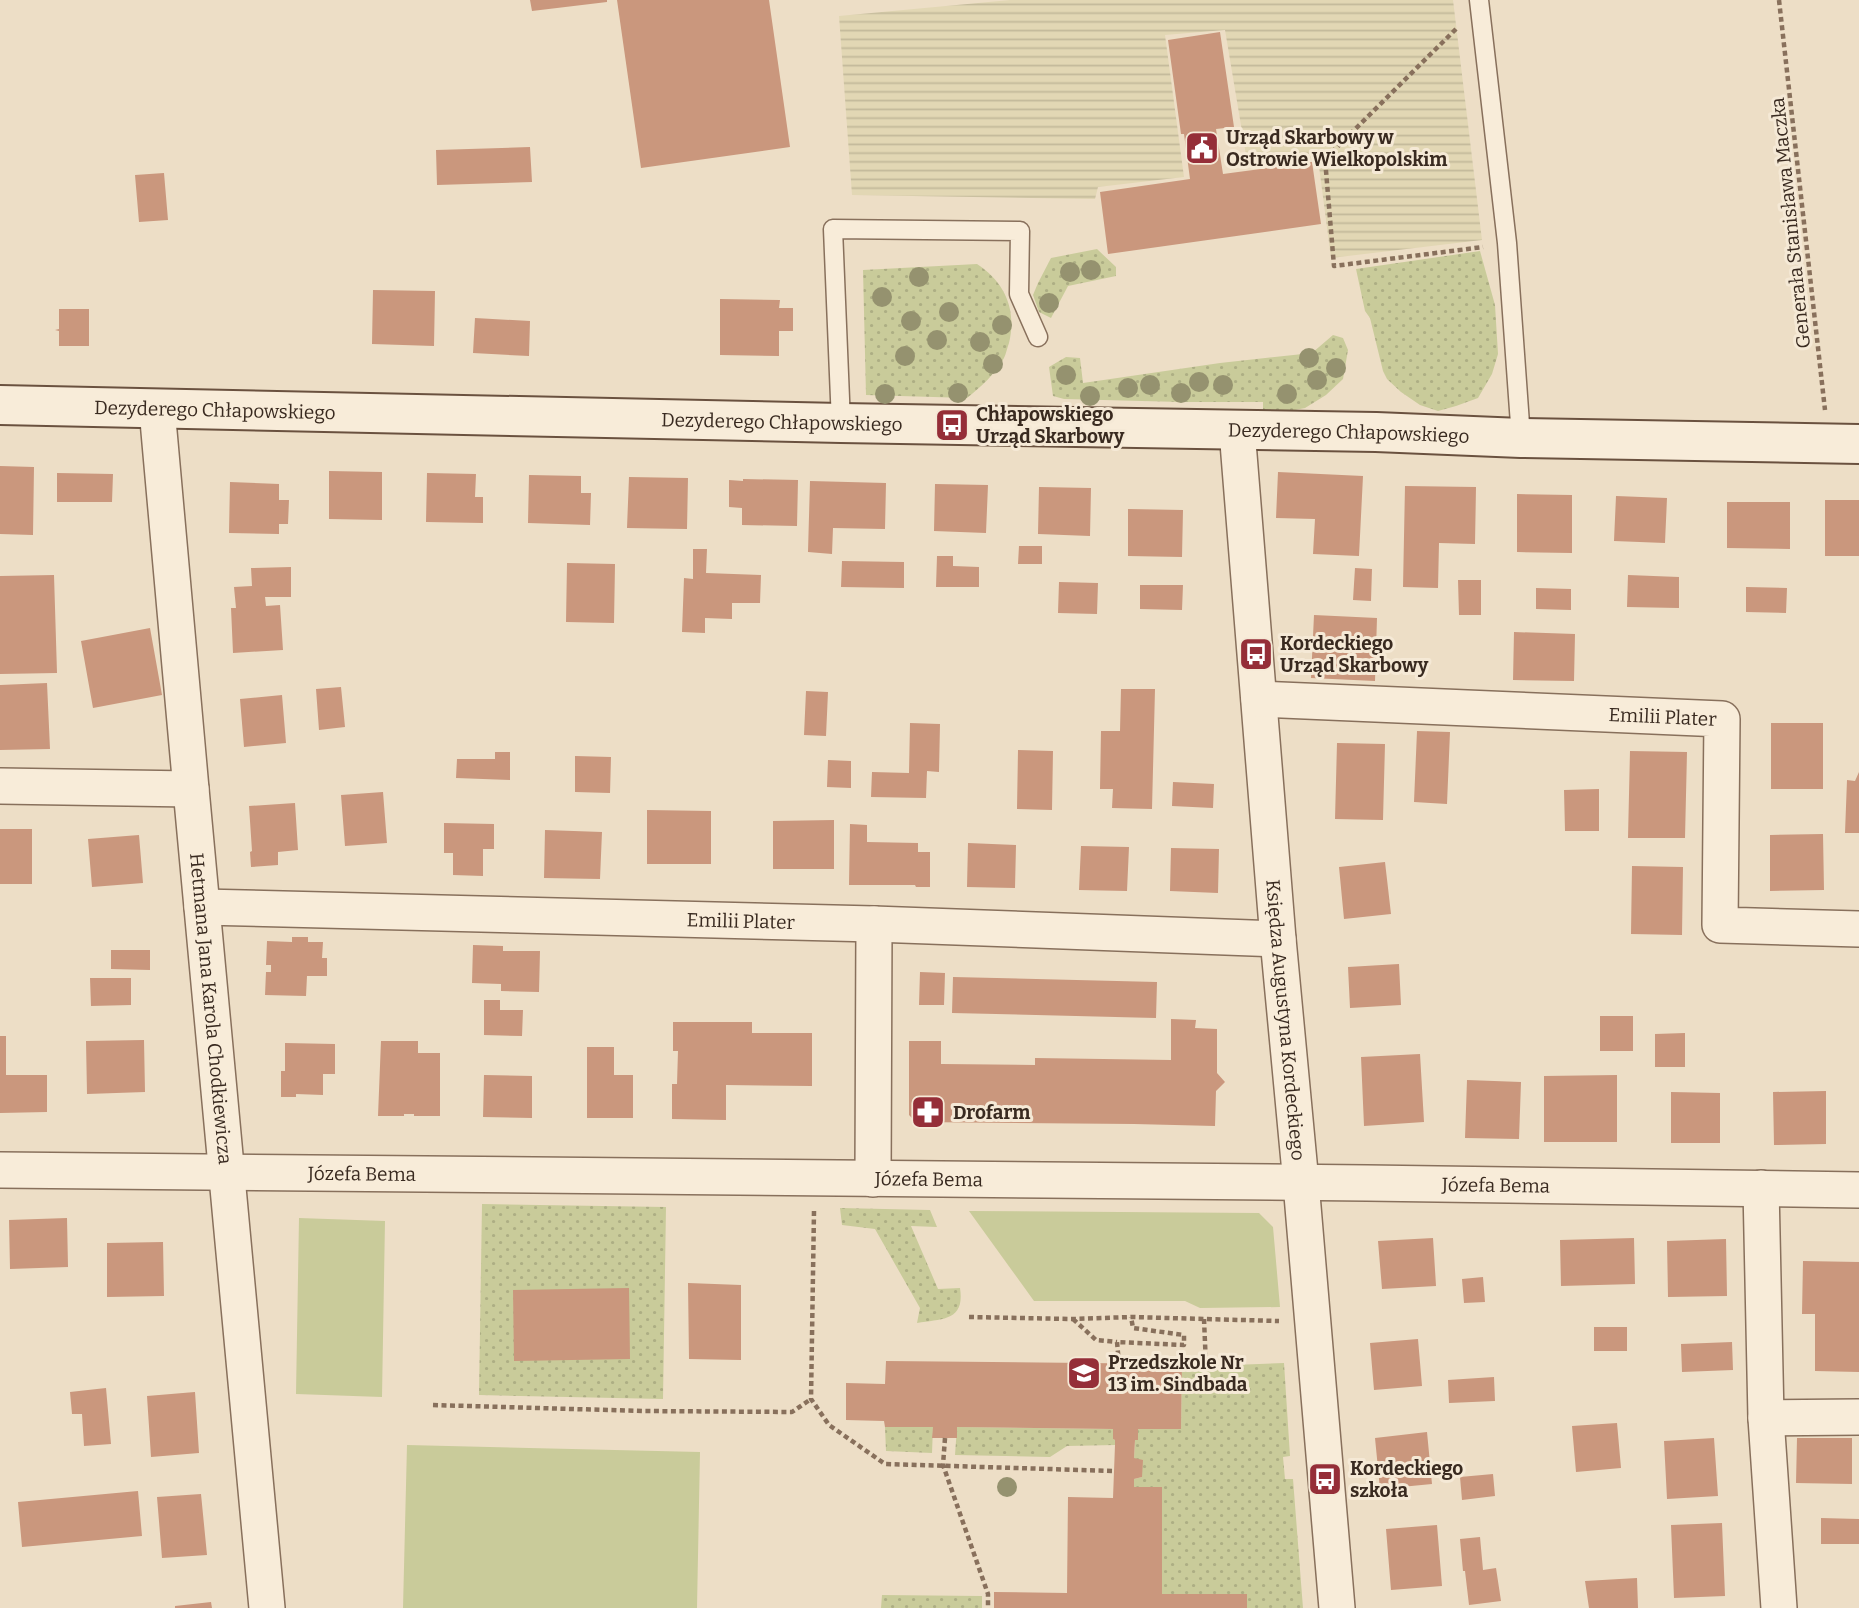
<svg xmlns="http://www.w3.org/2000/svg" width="1859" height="1608" viewBox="0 0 1859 1608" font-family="Bitter,serif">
<defs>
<pattern id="farmland-rules" width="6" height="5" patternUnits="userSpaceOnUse" patternTransform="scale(1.75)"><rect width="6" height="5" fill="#e2d7b4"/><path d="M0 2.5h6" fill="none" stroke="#c3b99a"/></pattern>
<pattern id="grass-dots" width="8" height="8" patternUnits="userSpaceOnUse" patternTransform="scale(1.75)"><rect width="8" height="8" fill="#c9cb9a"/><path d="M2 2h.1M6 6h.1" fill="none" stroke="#adae84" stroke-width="1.8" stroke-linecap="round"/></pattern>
</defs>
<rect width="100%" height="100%" fill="#eddec6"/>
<path fill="url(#farmland-rules)" d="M1010 0H1453L1482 240 1331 258 1318 159 1248 167 1225 30 1165 35 1184 177 1098 187 1095 199 852 195 839 16Z"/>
<path fill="url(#grass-dots)" d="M1097 249 1116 267V276L1068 286 1051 318 1039 312 1033 295 1038 283 1051 258Z
M1480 251 1495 305 1498 354 1492 374 1478 398 1456 406 1438 411 1420 405 1401 392 1387 379 1383 371 1370 318 1365 311 1356 269Z
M977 264C1005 282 1017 310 1009 343 1007 348 1006 354 1004 358 995 374 981 387 967 398L866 395 863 270Z
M1333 335 1343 338 1348 350 1343 379 1326 395 1305 408 1285 412H1263V402H1181L1064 399 1053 396 1049 367 1066 357 1080 358 1083 383 1220 363 1312 353Z
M482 1204 666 1207 663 1399 479 1395Z
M840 1208 930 1210 937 1227 911 1226 938 1289 960 1288C965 1321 943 1319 917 1323L920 1308 875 1229 842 1225Z
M1284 1363 1290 1456 1283 1457 1285 1479H1293L1303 1608H1247V1594H1162V1487H1134V1479L1142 1477 1134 1458 1135 1440H1138V1429H1181L1182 1364 1206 1366Z
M885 1427H933L932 1453 886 1451Z
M957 1427 1113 1429V1439L1115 1440V1445L1067 1446 1050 1457 955 1455Z
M882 1595 982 1596V1608H881Z"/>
<path fill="#c9cb9a" d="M969 1211 1259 1213 1273 1227 1280 1307 1200 1308 1185 1301H1034Z
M299 1218 385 1221 382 1397 296 1394Z
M407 1445 700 1452 697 1608H403Z"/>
<path fill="#ca977d" d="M530 0H607V2L532 11Z
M617 0H769L790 147 641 168Z
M1220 32 1234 127 1216 129 1223 174 1312 162 1321 224 1108 254 1100 192 1190 179 1184 134H1181L1168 40Z
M530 147 532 182 437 185 436 150Z
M164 173 168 220 139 222 135 175Z
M373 290 435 291 434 346 372 344Z
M720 299 780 300 779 308H793V331H779V356L720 355Z
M59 309H89V346H59V331L55 330 59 329Z
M475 318 530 321 529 356 473 353Z
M0 466 34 467 33 535 0 534Z
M329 471 382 472V520L329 519Z
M1278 472 1363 476 1359 556 1313 554 1315 519 1276 518Z
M57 473 113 474 112 502H57Z
M427 473 476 474 475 497H483V523L426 522Z
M529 475 581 476V493H591L590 525 528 523Z
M629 477 688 478 687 529 627 528Z
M743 479 798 480 797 526 742 525V508L729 507V480L743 481Z
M810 481 886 483 885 529 833 528 832 554 808 552Z
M230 482 279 484V500H289L288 524H279V534L229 533Z
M935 484 988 485 986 533 934 531Z
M1405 486 1476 487 1475 544 1439 543 1438 588 1403 587Z
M1039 487 1091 488 1090 536 1038 534Z
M1517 494 1572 495V553L1517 552Z
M1616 496 1667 498 1665 543 1614 541Z
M1825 500H1859V556H1825Z
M1727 502H1790V549L1727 548Z
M1128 509 1183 510 1182 557 1128 556Z
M1019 546H1042V564H1018Z
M693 549H707L706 573 761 575 760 603H732V619L705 618V633L682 632 684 578 693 579Z
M937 556H953V566L979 567V587H936Z
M842 561 904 562V588L841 587Z
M567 563 615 564 614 623 566 622Z
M291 567V597H265L266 606 280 605 283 650 233 653 231 608H236L234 587 252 586 251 568Z
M1355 568 1372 569 1371 601 1353 600Z
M54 575 57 673 0 674V576Z
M1628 575 1679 577V608L1627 607Z
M1458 580H1481V615H1459Z
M1059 582 1098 583 1097 614 1058 613Z
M1140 585H1183L1182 610 1140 609Z
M1746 587 1787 588 1786 613 1746 612Z
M1536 588 1571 589V610L1536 609Z
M1314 615 1377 618 1375 681 1311 678Z
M150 628 162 695 93 708 81 641Z
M1514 632 1575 634 1574 681 1513 680Z
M47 683 50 749 0 750V685Z
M341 687 345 727 319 730 316 689Z
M1121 689H1155L1152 809 1112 808 1113 789H1100L1101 731H1120Z
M806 691 828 692 826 736 804 735Z
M282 695 286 743 244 747 240 699Z
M910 723 940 724 939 772 927 771 926 798 871 797 872 772 909 773Z
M1771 723H1823V789H1771Z
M1417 731 1450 732 1447 804 1414 802Z
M1337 743 1385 744 1383 820 1335 819Z
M1018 750 1053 751 1052 810 1017 809Z
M1630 751 1687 752 1685 838H1628Z
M495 752H510V780L456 778 457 759H495Z
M575 756 611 757 610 793 575 792Z
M828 760 851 761V788L827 787Z
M1859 772V833H1845L1847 780 1855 781Z
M1173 782 1214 784 1213 808 1172 806Z
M1599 789V831H1565L1564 790Z
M383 792 387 843 345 846 341 795Z
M295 803 298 850 278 852V865L251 867 250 852 252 851 249 806Z
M647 810 711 811V864H647Z
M834 820V869H773V821Z
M444 823 494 824V849H483V876L453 875V853H444Z
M850 824 867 825V842L918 843V852H930V887H916L915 885H849Z
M0 829H32V884H0Z
M545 830 602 832 600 879 544 878Z
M1823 834 1824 890 1770 891V835Z
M139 835 143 883 92 887 88 839Z
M968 843 1016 845 1015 888 967 887Z
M1081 846 1129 847 1127 891 1079 890Z
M1171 848 1219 849 1218 893 1170 891Z
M1385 862 1391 914 1344 919 1339 867Z
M1632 866 1683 867 1682 935 1631 934Z
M292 937H308V942H323L322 958H327V976H307L306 996 265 995 266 972H271V965H266L267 941 292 942Z
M473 945 503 946V951H540L539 992 501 991V984L472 983Z
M111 950H150V970L111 969Z
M1399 964 1401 1005 1350 1008 1348 967Z
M920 972 945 973 944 1005H919Z
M953 977 1157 982 1156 1018 952 1013Z
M90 978H131V1005L91 1006Z
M484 1000H500V1010H523L522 1036 484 1035Z
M1600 1016H1633V1051H1600Z
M1171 1019 1196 1020 1195 1028 1217 1029V1073L1225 1082 1216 1091 1215 1126 1134 1124 916 1122 909 1115V1041H941V1064L1035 1065V1058L1171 1060Z
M673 1022H752V1033H812V1086L726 1085V1120L672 1119V1084H677L678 1051H673Z
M1685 1033V1067H1655V1034Z
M0 1036H6V1075H47V1112L0 1113Z
M144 1040 145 1092 87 1094 86 1041Z
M381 1041H418V1053H440V1116H414V1114H404V1116H378Z
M285 1043 335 1044V1074H323V1095L296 1094V1097H281V1071H285Z
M587 1047H614V1075H633V1118H587Z
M1420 1054 1424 1122 1364 1126 1361 1057Z
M484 1075 532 1076V1118L483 1117Z
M1617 1075V1142H1544V1076Z
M1467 1080 1521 1082 1519 1139 1465 1138Z
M1826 1091V1144L1774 1145 1773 1092Z
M1671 1092 1720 1093V1143H1671Z
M67 1218 68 1267 10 1269 9 1220Z
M1433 1238 1436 1286 1382 1289 1378 1241Z
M1634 1238 1635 1284 1561 1286 1560 1240Z
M1726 1239 1727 1296 1668 1297 1667 1241Z
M163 1242 164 1296 107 1297V1243Z
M1803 1261 1859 1262V1372L1815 1371V1314H1802Z
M1483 1277 1485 1302 1464 1303 1462 1279Z
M688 1283 741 1285V1360L689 1359Z
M629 1288 630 1359 514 1361 513 1290Z
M1594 1327H1627V1351H1594Z
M1418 1339 1422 1386 1374 1390 1370 1343Z
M1732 1342 1733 1370 1682 1372 1681 1344Z
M886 1361 1182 1364 1181 1429H1138V1440H1135L1134 1458 1143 1460 1142 1477 1134 1479V1487H1162V1594H1247V1608H994V1592L1067 1593 1068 1497 1113 1498 1115 1445V1440L1113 1439V1429L957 1427V1438H932L933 1427H885L884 1421 846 1420V1383L885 1384Z
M1494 1377 1495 1401 1449 1403 1448 1380Z
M106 1388 111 1444 84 1446 82 1414H72L70 1392Z
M195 1392 199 1453 151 1457 147 1396Z
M1617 1423 1621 1468 1576 1472 1572 1426Z
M1427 1432 1432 1484 1380 1489 1375 1438Z
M1714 1438 1718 1496 1667 1499 1664 1441Z
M1797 1438H1852V1484L1796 1483Z
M1493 1474 1495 1496 1462 1500 1460 1477Z
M138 1491 142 1536 22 1547 18 1502Z
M201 1494 207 1555 162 1558 157 1497Z
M1821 1518 1859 1519V1544H1821Z
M1722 1523 1725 1596 1674 1598 1671 1525Z
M1437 1525 1442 1586 1391 1590 1386 1529Z
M1480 1537 1483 1570 1496 1568 1501 1601 1469 1605 1465 1571H1463L1460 1539Z
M1637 1578 1638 1608H1589L1585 1581Z
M211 1602 212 1608H175V1606Z"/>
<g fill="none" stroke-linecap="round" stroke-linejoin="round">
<g stroke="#88705c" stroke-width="21">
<path id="lane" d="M1479 0 1507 243 1521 438
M841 423 833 229 1020 231 1019 294 1038 337"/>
</g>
<g stroke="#88705c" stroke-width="38">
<g id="street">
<path id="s1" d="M157 409 191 789 267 1608"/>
<path id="s2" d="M1237 430 1278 939 1301 1183 1337 1608"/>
<path id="s3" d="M1259 699 1722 719 1720 925 1859 929"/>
<path d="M0 786 191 789"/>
<path id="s4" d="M202 907 874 924 1278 939"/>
<path id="s5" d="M0 1170 1367 1183 1859 1190"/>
<path d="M873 1179 874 924"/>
<path d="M1761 1188 1766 1418 1779 1608"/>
<path d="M1766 1418 1859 1417"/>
</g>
</g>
<g stroke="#6a513f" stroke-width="42">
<g id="secondary">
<path id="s6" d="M0 405 841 423 1376 432 1521 438 1859 444"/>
</g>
</g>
<path stroke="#88705c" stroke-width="4.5" stroke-dasharray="5 3.5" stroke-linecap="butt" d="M1779 0 1825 410
M1456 29 1325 159 1334 266 1483 247
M814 1211 811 1399 829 1425 885 1464 1114 1471
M969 1317 1073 1319 1131 1317 1279 1321
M1073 1319 1096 1340 1117 1342
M1204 1319 1206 1366
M1119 1364 1117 1342 1184 1345V1335L1133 1328 1131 1317
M433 1405 643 1411 792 1412 811 1399
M945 1438 943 1465 988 1594V1608"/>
<use href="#lane" stroke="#f8ecd9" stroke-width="18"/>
<use href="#street" stroke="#f8ecd9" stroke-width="35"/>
<use href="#secondary" stroke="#f8ecd9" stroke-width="38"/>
</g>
<g fill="#95926f">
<circle cx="1091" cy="270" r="10"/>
<circle cx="1070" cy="272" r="10"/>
<circle cx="919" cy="277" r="10"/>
<circle cx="882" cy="297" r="10"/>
<circle cx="1049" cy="303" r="10"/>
<circle cx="949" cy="312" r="10"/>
<circle cx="911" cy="321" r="10"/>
<circle cx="1002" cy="325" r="10"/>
<circle cx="937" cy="340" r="10"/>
<circle cx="980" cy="342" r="10"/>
<circle cx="905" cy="356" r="10"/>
<circle cx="1309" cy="358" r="10"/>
<circle cx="993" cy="364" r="10"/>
<circle cx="1336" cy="368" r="10"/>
<circle cx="1066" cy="375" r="10"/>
<circle cx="1317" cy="380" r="10"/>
<circle cx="1199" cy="382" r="10"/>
<circle cx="1150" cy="385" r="10"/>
<circle cx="1223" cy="385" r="10"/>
<circle cx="1128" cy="388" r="10"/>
<circle cx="958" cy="393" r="10"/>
<circle cx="1181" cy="393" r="10"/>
<circle cx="885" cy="394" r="10"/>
<circle cx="1287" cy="394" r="10"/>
<circle cx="1090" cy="396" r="10"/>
<circle cx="1007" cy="1487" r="10"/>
</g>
<defs>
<g id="civic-square" transform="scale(1.75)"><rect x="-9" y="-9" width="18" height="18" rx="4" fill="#952e38" stroke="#f5e9d6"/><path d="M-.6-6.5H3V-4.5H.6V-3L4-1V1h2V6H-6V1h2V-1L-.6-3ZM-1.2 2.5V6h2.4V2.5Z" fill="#fff"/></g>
<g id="bus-square" transform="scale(1.75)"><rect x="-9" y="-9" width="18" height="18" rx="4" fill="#952e38" stroke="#f5e9d6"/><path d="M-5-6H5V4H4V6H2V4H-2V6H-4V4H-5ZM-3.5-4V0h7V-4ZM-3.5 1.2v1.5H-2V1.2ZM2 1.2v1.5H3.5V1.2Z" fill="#fff"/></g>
<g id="pharmacy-square" transform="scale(1.75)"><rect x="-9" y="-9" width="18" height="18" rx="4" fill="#952e38" stroke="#f5e9d6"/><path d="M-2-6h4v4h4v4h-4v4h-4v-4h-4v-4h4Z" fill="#fff"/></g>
<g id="school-square" transform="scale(1.75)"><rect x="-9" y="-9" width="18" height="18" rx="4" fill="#952e38" stroke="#f5e9d6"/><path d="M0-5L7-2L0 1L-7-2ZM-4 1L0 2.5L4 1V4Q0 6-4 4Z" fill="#fff"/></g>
</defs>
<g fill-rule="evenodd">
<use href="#civic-square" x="1202" y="148"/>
<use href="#bus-square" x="952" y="425"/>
<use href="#bus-square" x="1256" y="654"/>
<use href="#pharmacy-square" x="928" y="1112"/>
<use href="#school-square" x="1084" y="1373"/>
<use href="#bus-square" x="1325" y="1479"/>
</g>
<g text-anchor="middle" stroke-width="6" stroke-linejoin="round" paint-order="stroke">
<g font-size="19" font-weight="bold" fill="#392a20" stroke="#f5e9d6" text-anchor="start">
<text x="1226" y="144">Urząd Skarbowy w<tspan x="1226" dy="22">Ostrowie Wielkopolskim</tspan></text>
<text x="976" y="421">Chłapowskiego<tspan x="976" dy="22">Urząd Skarbowy</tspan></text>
<text x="1280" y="650">Kordeckiego<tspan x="1280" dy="22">Urząd Skarbowy</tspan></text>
<text x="953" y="1119">Drofarm</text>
<text x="1108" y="1369">Przedszkole Nr<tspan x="1108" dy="22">13 im. Sindbada</tspan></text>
<text x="1350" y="1475">Kordeckiego<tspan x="1350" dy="22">szkoła</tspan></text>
</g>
<g font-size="19" fill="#392a20" stroke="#f5e9d6">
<text transform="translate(1790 223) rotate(-96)" y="7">Generała Stanisława Maczka</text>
<text dy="7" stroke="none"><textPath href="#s6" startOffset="215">Dezyderego Chłapowskiego</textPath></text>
<text dy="7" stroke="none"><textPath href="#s6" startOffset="782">Dezyderego Chłapowskiego</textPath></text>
<text dy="7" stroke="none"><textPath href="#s6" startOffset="1349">Dezyderego Chłapowskiego</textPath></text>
<text dy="7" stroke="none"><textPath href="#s3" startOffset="404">Emilii Plater</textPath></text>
<text dy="7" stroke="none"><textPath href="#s4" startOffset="539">Emilii Plater</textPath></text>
<text dy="7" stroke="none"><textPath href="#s1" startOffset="602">Hetmana Jana Karola Chodkiewicza</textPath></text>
<text dy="7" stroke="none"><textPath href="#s2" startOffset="592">Księdza Augustyna Kordeckiego</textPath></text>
<text dy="7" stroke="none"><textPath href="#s5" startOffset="362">Józefa Bema</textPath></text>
<text dy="7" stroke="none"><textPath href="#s5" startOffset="929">Józefa Bema</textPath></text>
<text dy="7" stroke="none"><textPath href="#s5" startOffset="1496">Józefa Bema</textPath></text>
</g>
</g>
</svg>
